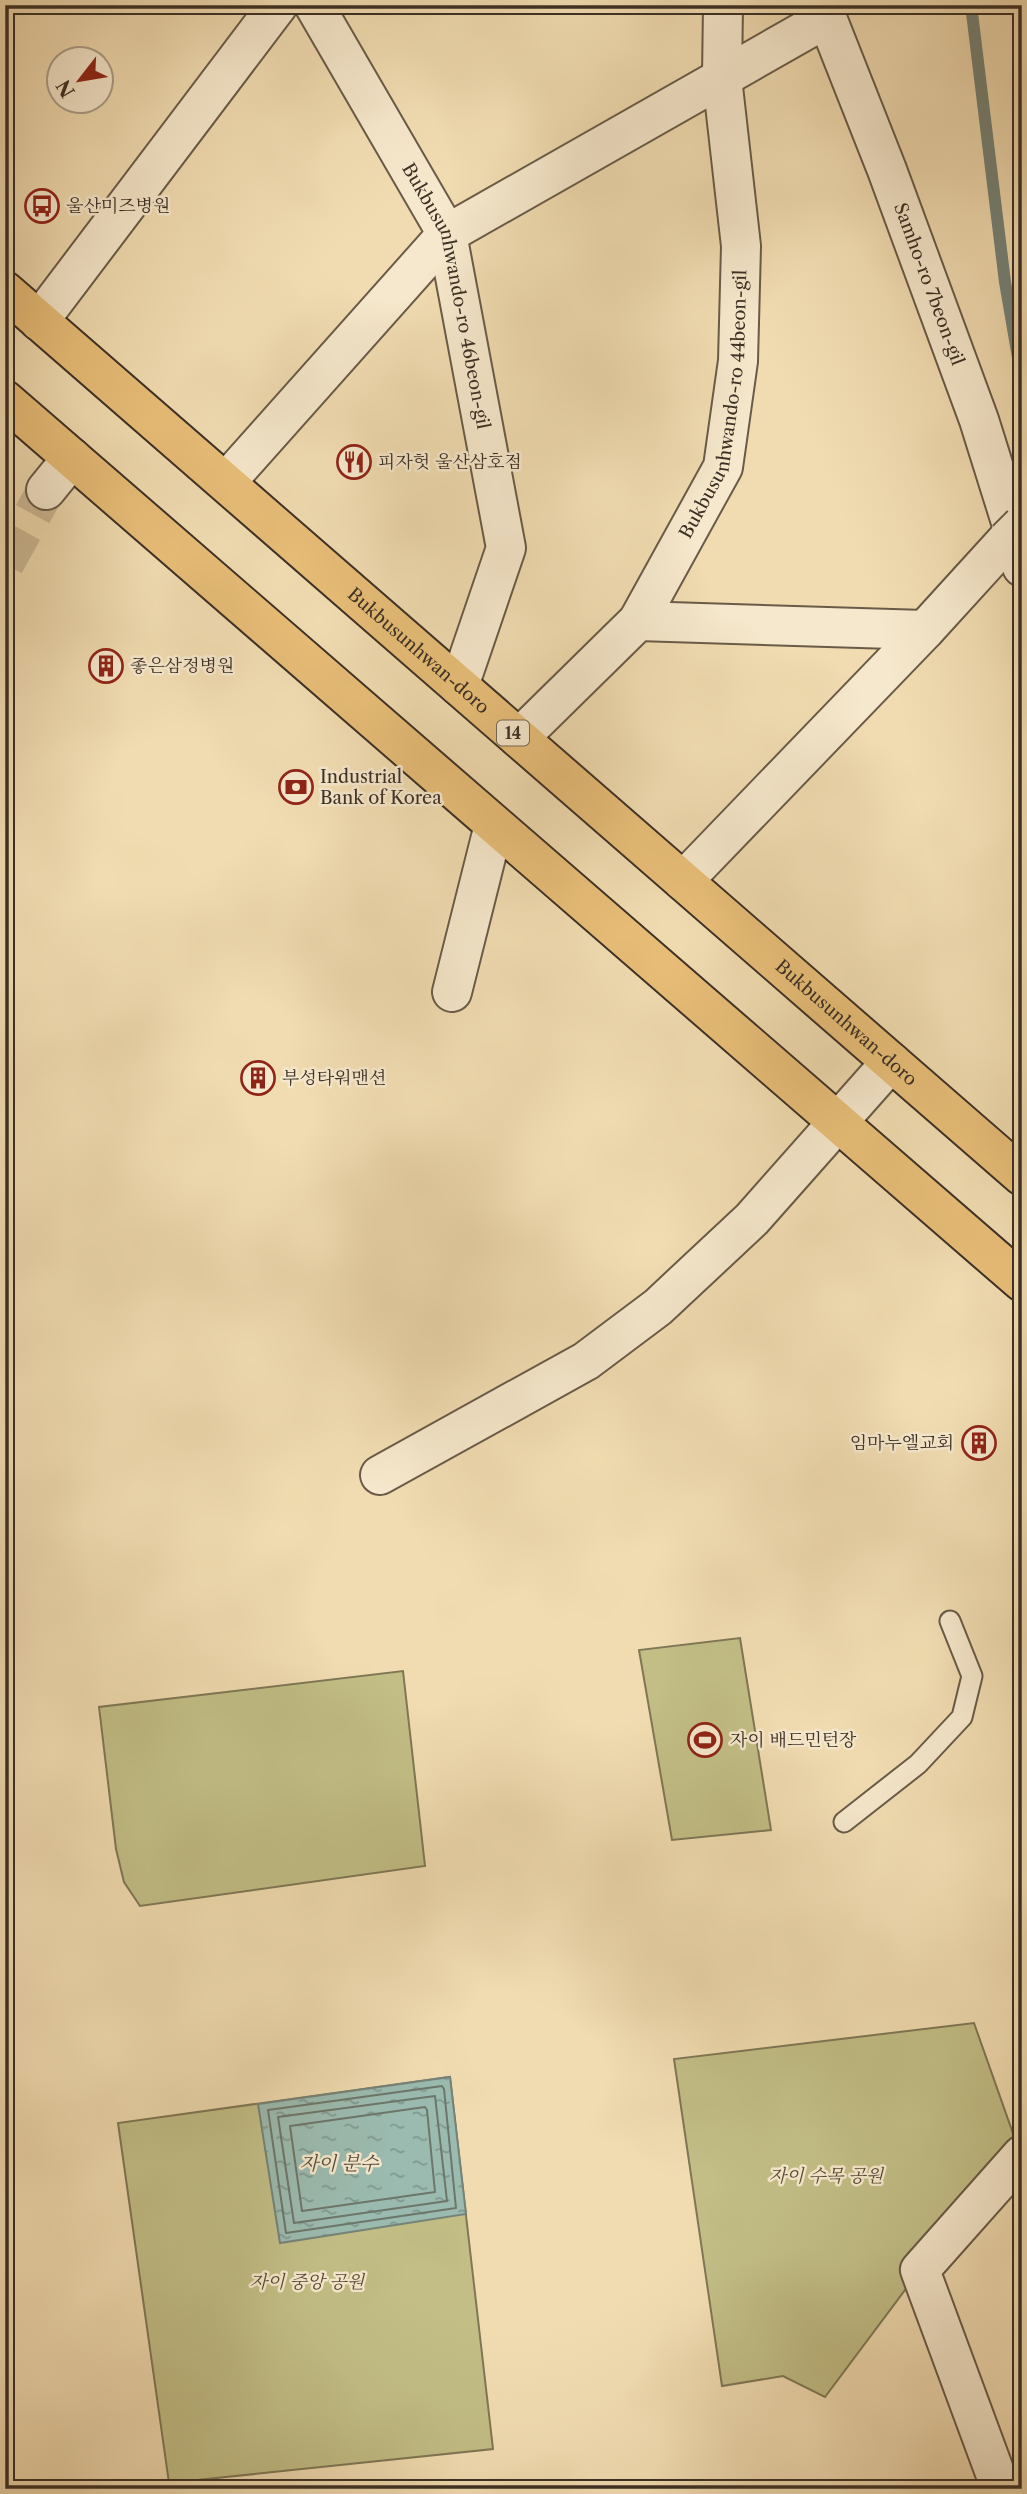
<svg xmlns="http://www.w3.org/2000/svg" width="1027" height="2494" viewBox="0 0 1027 2494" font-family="'Libre Caslon Text','Noto Serif KR',serif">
<defs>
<pattern id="water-ripples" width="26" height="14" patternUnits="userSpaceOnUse" patternTransform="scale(1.75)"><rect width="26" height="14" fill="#9bbbb0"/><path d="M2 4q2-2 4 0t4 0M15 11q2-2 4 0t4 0" fill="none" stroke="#80988f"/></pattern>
</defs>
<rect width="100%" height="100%" fill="#f1dcb1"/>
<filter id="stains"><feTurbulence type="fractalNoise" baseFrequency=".00286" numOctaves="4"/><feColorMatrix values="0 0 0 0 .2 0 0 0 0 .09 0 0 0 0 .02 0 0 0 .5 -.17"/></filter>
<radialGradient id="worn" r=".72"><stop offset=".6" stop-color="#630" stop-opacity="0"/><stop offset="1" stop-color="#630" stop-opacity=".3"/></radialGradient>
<path fill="#c2be86" stroke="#7f7756" stroke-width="2" d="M740 1638 771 1830 672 1840 639 1650Z
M403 1671 425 1866 140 1906 124 1882 116 1849 99 1707Z
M974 2023 1021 2156 920 2270 825 2397 783 2376 722 2386 674 2059Z
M450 2077 493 2449 169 2483 118 2123Z"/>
<path fill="url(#water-ripples)" stroke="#758378" stroke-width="2" d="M450 2077 466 2214 280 2243 258 2104Z"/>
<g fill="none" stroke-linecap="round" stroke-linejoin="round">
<path stroke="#6c766a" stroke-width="2" d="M442 2086 444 2089 456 2208 286 2233 268 2110Z
M435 2096 447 2201 294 2223 278 2117Z
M425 2107 427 2110 435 2192 302 2211 290 2126Z"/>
<path stroke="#758378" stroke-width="12" d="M971 5 1005 282 1022 381"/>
<path stroke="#cdba95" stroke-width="38" stroke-dasharray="38 19" stroke-linecap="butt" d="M5 564 46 490"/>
<g stroke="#695b48" stroke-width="23">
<path id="service" d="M844 1822 918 1764 962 1717 972 1676 950 1621"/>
</g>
<g stroke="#695b48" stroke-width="42">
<g id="minor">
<path id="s1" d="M314 5 447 234 506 548 459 686"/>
<path id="s2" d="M826 5 827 18 887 170 979 420 1010 519 1022 567"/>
<path d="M39 321 278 5"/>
<path d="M226 482 447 234 827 18"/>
<path d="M46 490 72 458"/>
<path d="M638 621 925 630"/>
<path id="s3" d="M519 738 638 621 723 467 738 361 741 246 722 78 723 5"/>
<path d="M683 881 925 630 1007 540"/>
<path d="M452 992 494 825"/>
<path d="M380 1475 586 1361 658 1307 752 1219 891 1062"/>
<path d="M1001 2489 920 2270 1022 2155"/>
</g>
</g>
<g stroke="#3c3025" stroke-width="42">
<g id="primary">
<path id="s4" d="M5 291 1022 1176"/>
<path d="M5 400 1022 1282"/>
</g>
</g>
<use href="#service" stroke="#f6e8cc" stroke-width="19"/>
<use href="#minor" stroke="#f6e8cc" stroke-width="38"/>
<use href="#primary" stroke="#e8be78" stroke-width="38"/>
<g stroke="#695b48" stroke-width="42" stroke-linecap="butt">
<path id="minor-bridge" d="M1007 540 1022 525"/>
</g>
<use href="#minor-bridge" stroke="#f6e8cc" stroke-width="38"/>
</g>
<defs>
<g id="bus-ring" transform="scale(1.75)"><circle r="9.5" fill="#f6e8cc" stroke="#8f2418" stroke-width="1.5"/><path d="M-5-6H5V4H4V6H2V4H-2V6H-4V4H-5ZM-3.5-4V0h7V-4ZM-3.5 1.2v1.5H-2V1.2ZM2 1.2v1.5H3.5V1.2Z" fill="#8f2418"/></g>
<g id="restaurant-ring" transform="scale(1.75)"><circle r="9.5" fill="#f6e8cc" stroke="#8f2418" stroke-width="1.5"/><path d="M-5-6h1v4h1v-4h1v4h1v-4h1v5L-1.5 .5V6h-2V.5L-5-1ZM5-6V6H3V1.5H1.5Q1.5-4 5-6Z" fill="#8f2418"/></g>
<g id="building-ring" transform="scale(1.75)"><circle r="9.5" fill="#f6e8cc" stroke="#8f2418" stroke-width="1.5"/><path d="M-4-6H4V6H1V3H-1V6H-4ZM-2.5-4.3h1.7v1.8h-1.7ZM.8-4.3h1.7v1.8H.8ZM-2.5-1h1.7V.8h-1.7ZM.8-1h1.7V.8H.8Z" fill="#8f2418"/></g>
<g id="bank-ring" transform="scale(1.75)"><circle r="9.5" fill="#f6e8cc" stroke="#8f2418" stroke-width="1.5"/><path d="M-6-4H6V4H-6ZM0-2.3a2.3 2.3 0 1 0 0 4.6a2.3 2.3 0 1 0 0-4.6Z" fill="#8f2418"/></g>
<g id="stadium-ring" transform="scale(1.75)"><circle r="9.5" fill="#f6e8cc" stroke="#8f2418" stroke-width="1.5"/><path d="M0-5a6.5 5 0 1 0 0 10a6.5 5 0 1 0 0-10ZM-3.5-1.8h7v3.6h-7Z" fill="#8f2418"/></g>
</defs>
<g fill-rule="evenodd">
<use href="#bus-ring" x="42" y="206"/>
<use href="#restaurant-ring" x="354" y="462"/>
<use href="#building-ring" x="106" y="666"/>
<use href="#bank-ring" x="296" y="787"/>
<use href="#building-ring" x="258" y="1078"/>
<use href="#building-ring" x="979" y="1443"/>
<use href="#stadium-ring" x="705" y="1740"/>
</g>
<g text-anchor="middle" stroke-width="5" stroke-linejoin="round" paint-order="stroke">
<rect fill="#f6e8cc" stroke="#746757" stroke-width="2" x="497" y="720.5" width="32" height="25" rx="5"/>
<g font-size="16" font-weight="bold" fill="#3c3025">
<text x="513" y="739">14</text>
</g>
<g font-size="18" fill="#3c3025" stroke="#f6e8cc" text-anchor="start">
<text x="66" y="212">울산미즈병원</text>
<text x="378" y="468">피자헛 울산삼호점</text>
<text x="130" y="672">좋은삼정병원</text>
<text x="320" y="783">Industrial<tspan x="320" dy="21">Bank of Korea</tspan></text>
<text x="282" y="1084">부성타워맨션</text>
<text x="954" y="1449" text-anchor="end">임마누엘교회</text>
<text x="730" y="1746">자이 배드민턴장</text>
</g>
<g font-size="18" fill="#3c3025" stroke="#f6e8cc">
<text dy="6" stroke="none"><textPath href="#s2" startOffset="298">Samho-ro 7beon-gil</textPath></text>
<text dy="6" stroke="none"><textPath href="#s1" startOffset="324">Bukbusunhwando-ro 46beon-gil</textPath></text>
<text dy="6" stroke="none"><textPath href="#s3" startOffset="402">Bukbusunhwando-ro 44beon-gil</textPath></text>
<text dy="6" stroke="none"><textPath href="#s4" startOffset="548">Bukbusunhwan-doro</textPath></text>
<text dy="6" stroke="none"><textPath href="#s4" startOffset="1115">Bukbusunhwan-doro</textPath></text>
</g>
<g font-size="18" font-style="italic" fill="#574c38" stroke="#f6e8cc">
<text x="826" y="2182">자이 수목 공원</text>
<text x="307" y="2288">자이 중앙 공원</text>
</g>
<g font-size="19" font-style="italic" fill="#4f4c41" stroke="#f6e8cc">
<text x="339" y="2170">자이 분수</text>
</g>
</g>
<rect width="1027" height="2494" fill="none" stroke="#f1dcb1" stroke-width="28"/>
<rect x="7" y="7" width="1013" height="2480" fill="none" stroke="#3c3025" stroke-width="3.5"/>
<rect x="14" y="14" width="999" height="2466" fill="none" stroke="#3c3025" stroke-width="2"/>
<g transform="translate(80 80) rotate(239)"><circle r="33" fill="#f6e8cc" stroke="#ac9e89" stroke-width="2"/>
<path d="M0-5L12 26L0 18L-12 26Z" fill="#8f2418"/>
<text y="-10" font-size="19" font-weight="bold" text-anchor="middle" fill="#3c3025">N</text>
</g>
<rect width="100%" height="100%" filter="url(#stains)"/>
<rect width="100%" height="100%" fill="url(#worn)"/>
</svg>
